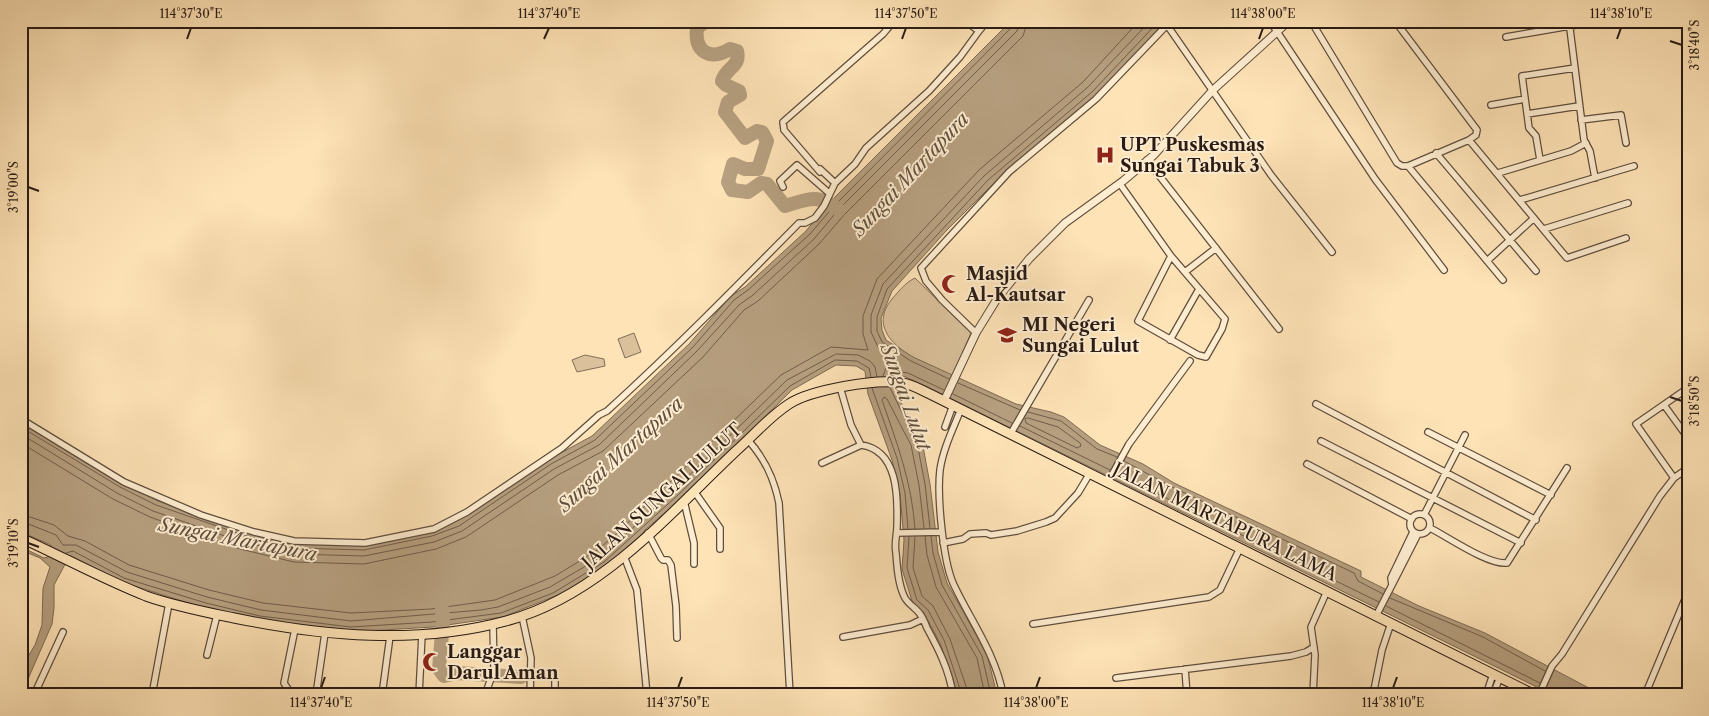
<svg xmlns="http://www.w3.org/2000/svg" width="1709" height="716" viewBox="0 0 1709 716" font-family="'Libre Caslon Text',serif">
<rect width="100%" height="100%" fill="#fee3b6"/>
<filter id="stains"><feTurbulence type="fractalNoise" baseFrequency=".004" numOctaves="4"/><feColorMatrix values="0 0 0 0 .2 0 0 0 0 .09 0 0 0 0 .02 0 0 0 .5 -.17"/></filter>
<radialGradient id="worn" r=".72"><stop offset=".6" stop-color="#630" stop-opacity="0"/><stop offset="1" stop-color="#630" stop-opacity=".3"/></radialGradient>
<path fill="#dac19b" stroke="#826e58" d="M915 278 971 333 952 376C923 364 860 338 892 299 899 291 906 282 915 278Z
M634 333 641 352 625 358 618 339Z
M585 355 604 359 605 366 577 372 572 360Z"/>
<path fill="#b69f7f" stroke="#7e6a55" d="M1011 21H1166L1096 96 1013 164 947 230 892 291 881 318 882 330 886 340 913 357 1016 404 1051 412 1064 417 1100 445 1143 464 1174 483 1361 571V577L1419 606 1485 633 1602 695H1553L962 404 906 377 895 375V391L922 441 930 484 938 552 947 583 987 654 997 695H958L940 643 924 613 913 604 902 569 904 540 900 494 892 460 868 394 865 371 856 366 836 365 792 390 681 499 646 529 635 542 590 577 565 592 503 617 433 627 350 632 259 621 204 608 122 582 70 555 54 585V608L52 624 21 695V668L35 645 42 625 43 588 50 567 40 558 21 550V547L44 558 48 557 51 545 21 532V421L123 483 158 501 196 515 295 543 364 545 431 531 456 521 548 460 592 436 689 344 731 296 745 287 806 231 830 202Z"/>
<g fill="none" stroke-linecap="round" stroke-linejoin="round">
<path stroke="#705d4a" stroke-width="1" d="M883 376 886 368 897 361 878 347 871 332V315L883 284 984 176 1088 87 1150 21
M889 376 893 371 908 373 944 390
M949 379 911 361 882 342 877 331V317L887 289 988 180 1092 92 1159 21
M958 383 1020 410
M872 388 897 458 905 493 908 529
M890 388 917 443 925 484 930 528
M953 394 1012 423
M1028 412 1061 421 1097 449 1117 457
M1028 418 1058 427 1080 443 1081 446 1077 448 1026 423 1025 419Z
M1020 426 1110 470
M21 427 120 487 156 505 243 535 295 548 364 550 432 536 459 526 551 464 595 440 693 347 734 300 748 290 810 234 834 206 1012 27 1014 21
M21 434 117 493 153 511 242 542 294 554 364 556 434 542 462 531 554 469 599 445 697 351 739 305 753 295 814 239 838 210 1017 31 1020 21
M21 443 113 499 150 517 240 549 294 562 364 564 436 549 466 537 558 475 603 451 703 357 744 310 758 301 819 244 844 215 1023 36 1028 21
M1124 461 1172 487 1354 573 1358 581 1383 594
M1117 474 1379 602
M21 514 54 525 68 536 85 541 129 565 209 590 263 603 351 613 431 609 495 600 555 576 596 551 613 537 781 375 831 347 868 350 863 334V316L877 279 979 170 1083 82 1139 21
M21 521 56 535 63 545H76L127 572 207 597 261 610 351 621 481 610 498 607 550 587 601 557 673 491 787 380 836 354 858 355 870 361 875 367 877 377
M915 529C912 483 897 443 882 400L884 397 887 399 911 445 919 485 924 528
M925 536 927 555 936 587 977 658 985 695
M931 536 933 553 942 585 982 656 991 695
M909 537 907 568 917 600 928 610 944 640 962 695
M915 537 913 568 922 596 933 606 950 639 969 695
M66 553 73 551 124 578 206 603 260 616 351 627 432 622 501 613 553 593 604 562 678 495 790 386 835 360 857 361 869 368 871 377
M1390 598 1483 637 1545 671
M1386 606 1540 683"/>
<path stroke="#b69f7f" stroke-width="14" d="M706 21 697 28C694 52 710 61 730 49L737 51C741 67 726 67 722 81L726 85 739 91 740 95 728 102 725 112 745 138 757 131 762 132 767 141 758 169H745L733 164 728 182 732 190 748 192 761 183 767 184 785 206C809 199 817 193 839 210
M442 609 443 621 439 669 444 676 457 673 521 677"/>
<g stroke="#5f4d3d" stroke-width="8">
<path id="minor" d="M965 21 979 31 987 21
M1171 21 1167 25 1271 175 1332 252
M1270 21 1375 179 1444 270
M1311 21 1397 163 1402 166H1408L1469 140 1476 135 1477 130 1395 21
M1569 21 1584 140 1590 151 1595 178
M1506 37 1599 21
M1491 105 1525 99
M1527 114 1579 106
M1581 120 1621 115 1626 143
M1469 140 1567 258 1626 238
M1436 153 1536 271
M1147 160 1279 329
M1540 160 1536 136 1529 128 1522 76 1575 68
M1408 166 1503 280
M820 169 835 183
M820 172 784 130 783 122 883 34 894 21
M1498 173 1571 151 1586 143
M1120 184 1171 256 1225 319 1222 329 1206 357 1198 355 1138 321 1171 256
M783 187 780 181 797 165 829 193
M1520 200 1634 166
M1544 229 1628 203
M1487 261 1534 218
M1185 272 1216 248
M941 299 976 333
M943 301 926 281 921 268 1009 172 1096 99 1167 25
M1170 340 1199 289
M840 387 851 425 861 445
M1316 404 1536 520
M1664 405 1688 438
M961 409C953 429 943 449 940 470 937 496 943 560 953 583 970 620 996 654 1003 695
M21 419 124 482 201 515 254 532 294 541 365 543 434 529 467 512 562 448 599 415 607 411C673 351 736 287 799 223H805L815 218 824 206 835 183 855 164 866 148 929 91 960 57 979 31
M945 427 953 405
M1428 432 1551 495
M1011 433 1089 300
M748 440C765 459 774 478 779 503L790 695
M1321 441 1521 543
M822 463 861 445C898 450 898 496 897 526 897 536 894 543 896 553 897 566 898 585 905 598 909 605 916 608 920 614 923 618 925 623 927 628 939 650 949 670 953 695
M1307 464 1412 519
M1674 478 1636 424 1688 388
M1108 482 1129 444 1190 361
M694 491 720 528V549
M684 501 694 543V564
M1410 524a10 10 0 1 1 20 0a10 10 0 1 1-20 0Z
M1424 515 1465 435
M1430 528C1448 537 1488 565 1507 563L1567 468
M648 533 661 558 663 560H668L671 565 676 606 677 638
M897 533 942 532
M943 543 963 539 970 534 986 533 991 535 1017 531 1046 522 1055 518 1078 493 1090 473
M624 556 637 590 647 695
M1392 585 1418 534
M522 616 531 658 530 695
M1376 616 1392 585 1391 578 1413 532
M1033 624 1209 597 1220 590 1240 548
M843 637 910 625 923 619
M207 655 217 615
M1185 669 1187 695
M1116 678 1291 656 1306 652 1314 647
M34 695 63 632
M152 695 169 603
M292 695 284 683 295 629
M316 695 325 633
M382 695 390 636
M419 695 422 634
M485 695 494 670 493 624
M555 695V682
M1282 695 1314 692
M1313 695 1315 655 1311 627 1327 591
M1373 695 1382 650 1391 623
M1486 695 1493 674
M1493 695 1500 677
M1511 695 1513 684
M1539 695 1552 666 1562 654 1660 496 1674 478 1688 468
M1645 695 1688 592"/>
</g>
<g stroke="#5f4d3d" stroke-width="9">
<path id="tertiary" d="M944 401 976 333 997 299 1029 259 1065 223 1123 181 1154 155 1213 90 1289 21"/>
</g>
<g stroke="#2a1b15" stroke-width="11">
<path id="primary" d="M21 538C63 557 103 579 146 596 174 606 205 612 234 618 323 636 417 645 506 621 600 596 668 515 736 451 754 435 769 417 789 404 810 390 877 378 902 383 912 384 921 390 930 394L1535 695"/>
</g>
<use href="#minor" stroke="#feedd0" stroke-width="5.5"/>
<use href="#tertiary" stroke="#feedd0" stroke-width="7"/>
<use href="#primary" stroke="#fee3b6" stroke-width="9"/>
</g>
<path fill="none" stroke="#2a1b15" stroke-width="2" d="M187 39 191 28M544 39 549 28M902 39 906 28M1259 39 1263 28M1617 39 1621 28M1670 41 1682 45M28 187 39 191M1670 397 1682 401M28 543 39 547M321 688 325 677M678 688 682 677M1036 688 1040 677M1393 688 1397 677"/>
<defs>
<g id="hospital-bare" transform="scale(1.5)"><path d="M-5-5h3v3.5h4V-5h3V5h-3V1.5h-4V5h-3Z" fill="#8f2418" stroke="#feedd0" stroke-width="2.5" paint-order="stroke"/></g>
<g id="mosque-bare" transform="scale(1.5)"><path d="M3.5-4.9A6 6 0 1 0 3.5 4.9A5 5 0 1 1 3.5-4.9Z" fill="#8f2418" stroke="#feedd0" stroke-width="2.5" paint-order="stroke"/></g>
<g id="school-bare" transform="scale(1.5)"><path d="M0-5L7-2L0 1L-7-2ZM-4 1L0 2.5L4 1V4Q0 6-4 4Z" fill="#8f2418" stroke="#feedd0" stroke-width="2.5" paint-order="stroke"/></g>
</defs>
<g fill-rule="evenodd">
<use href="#hospital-bare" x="1105" y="155"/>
<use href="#mosque-bare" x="951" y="284"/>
<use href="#school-bare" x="1007" y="335"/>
<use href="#mosque-bare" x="432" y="662"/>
</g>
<g text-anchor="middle" stroke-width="4" stroke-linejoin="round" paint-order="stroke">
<g font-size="18" font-weight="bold" fill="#2a1b15" stroke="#feedd0" text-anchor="start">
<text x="1120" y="151">UPT Puskesmas<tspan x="1120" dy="21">Sungai Tabuk 3</tspan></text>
<text x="966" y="280">Masjid<tspan x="966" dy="21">Al-Kautsar</tspan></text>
<text x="1022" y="331">MI Negeri<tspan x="1022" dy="21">Sungai Lulut</tspan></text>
<text x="447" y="658">Langgar<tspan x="447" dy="21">Darul Aman</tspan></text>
</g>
<g font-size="18" fill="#2a1b15" stroke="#feedd0">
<text transform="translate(662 496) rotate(-42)" y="6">JALAN SUNGAI LULUT</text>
<text transform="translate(1225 522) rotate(26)" y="6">JALAN MARTAPURA LAMA</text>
</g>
<g font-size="19" font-style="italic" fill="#62503f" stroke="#feedd0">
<text transform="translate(910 174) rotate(-47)" y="7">Sungai Martapura</text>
<text transform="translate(906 397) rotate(70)" y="7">Sungai Lulut</text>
<text transform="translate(620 454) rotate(-42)" y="7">Sungai Martapura</text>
<text transform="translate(238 539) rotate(11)" y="7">Sungai Martapura</text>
</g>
</g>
<rect width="1709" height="716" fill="none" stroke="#fee3b6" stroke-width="55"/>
<rect x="28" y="28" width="1654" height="660" fill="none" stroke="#2a1b15" stroke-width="2"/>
<g font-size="12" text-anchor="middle" fill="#2a1b15">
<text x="191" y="18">114°37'30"E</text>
<text x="549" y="18">114°37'40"E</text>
<text x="906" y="18">114°37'50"E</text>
<text x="1263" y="18">114°38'00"E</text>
<text x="1621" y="18">114°38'10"E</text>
<text transform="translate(1695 45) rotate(-90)" y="4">3°18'40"S</text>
<text transform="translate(14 187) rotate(-90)" y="4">3°19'00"S</text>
<text transform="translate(1695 401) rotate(-90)" y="4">3°18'50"S</text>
<text transform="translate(14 543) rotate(-90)" y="4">3°19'10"S</text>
<text x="321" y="707">114°37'40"E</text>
<text x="678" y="707">114°37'50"E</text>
<text x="1036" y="707">114°38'00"E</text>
<text x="1393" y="707">114°38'10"E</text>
</g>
<rect width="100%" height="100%" filter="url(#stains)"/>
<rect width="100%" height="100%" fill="url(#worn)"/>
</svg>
